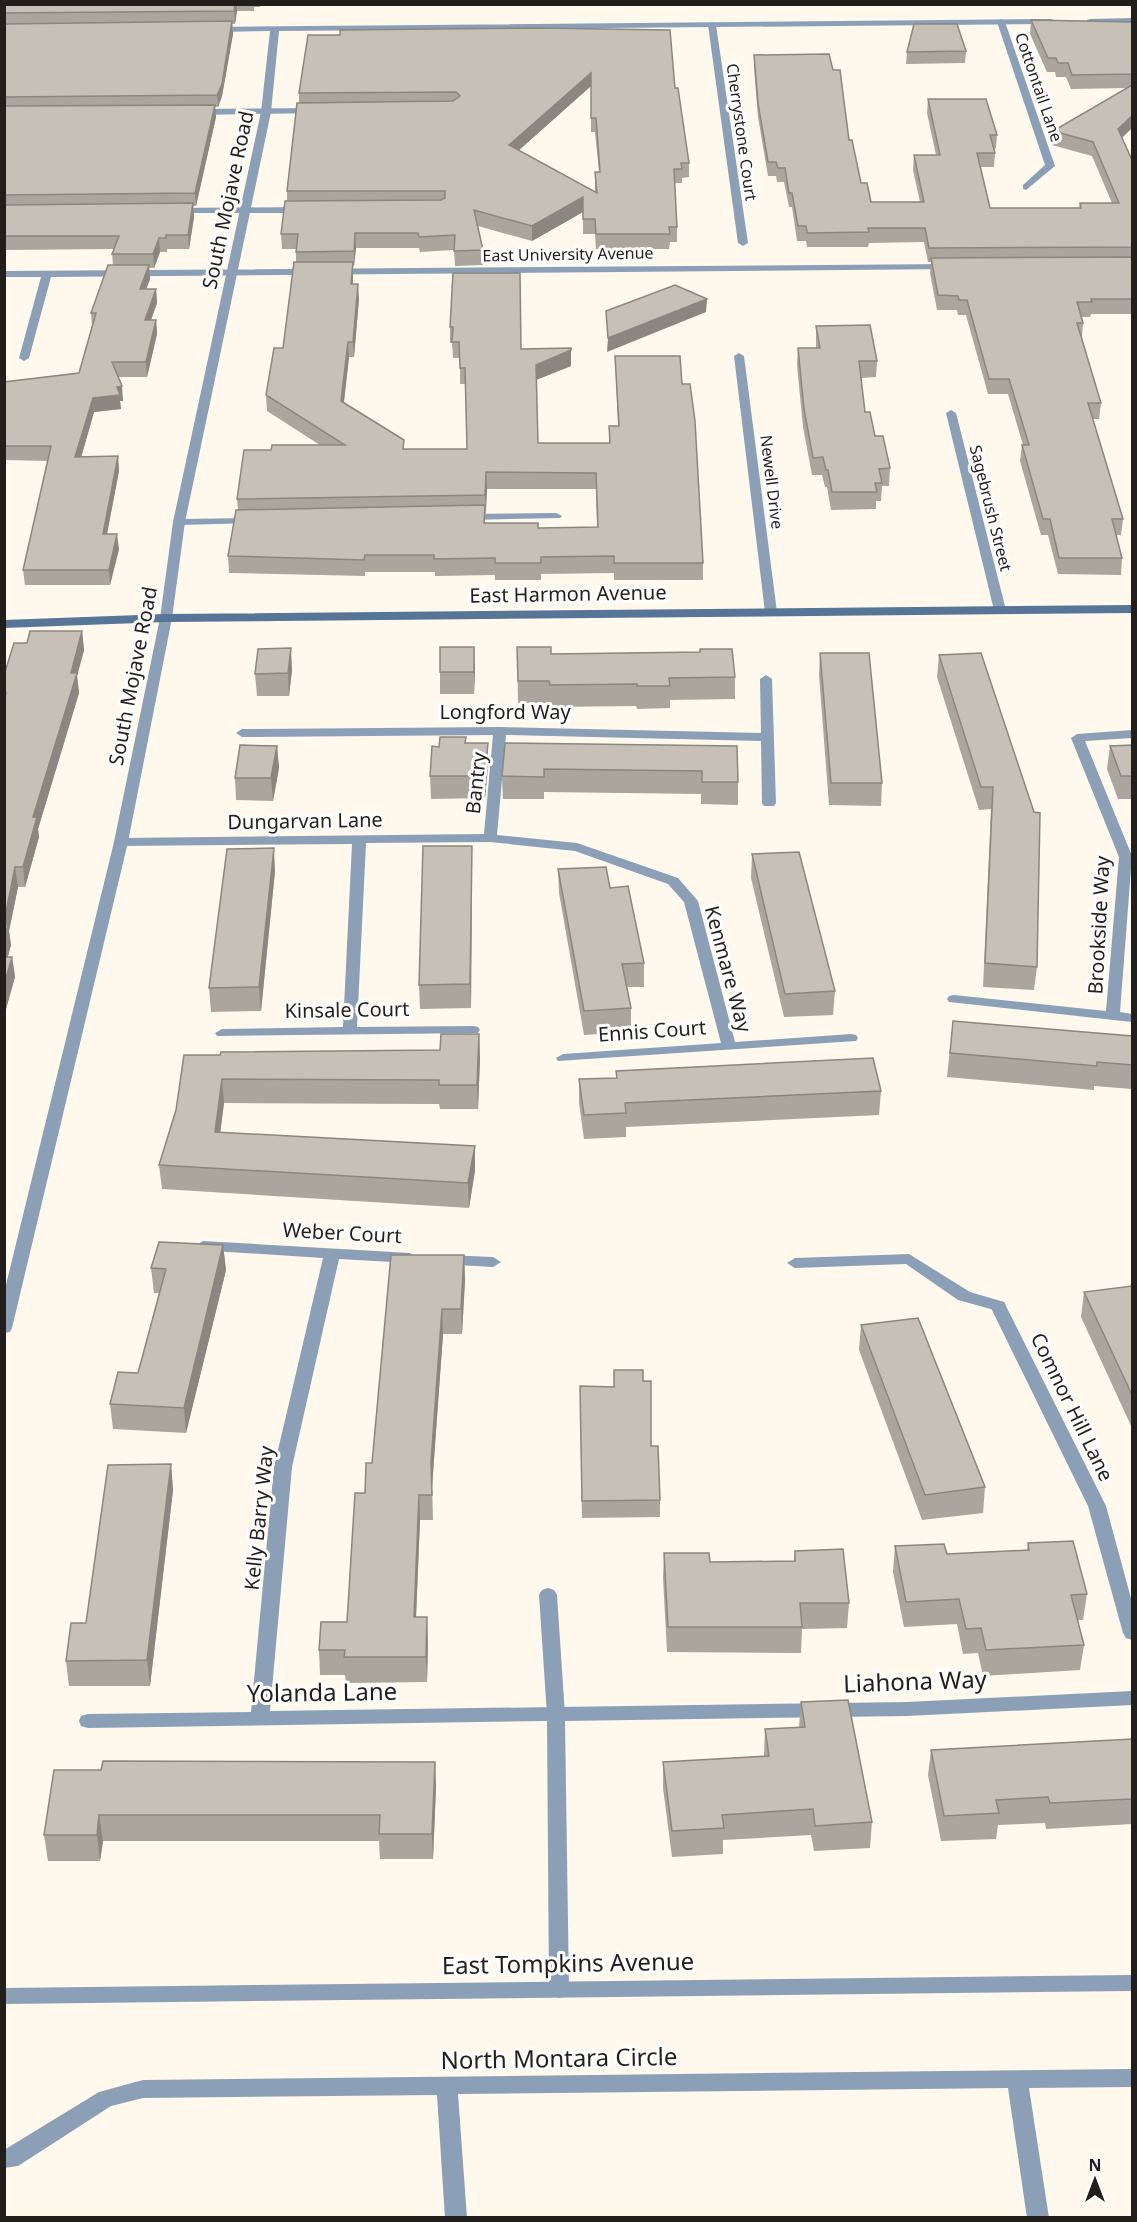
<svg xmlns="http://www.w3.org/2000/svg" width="1137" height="2222" viewBox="0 0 1137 2222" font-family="'Noto Sans',sans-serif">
<rect width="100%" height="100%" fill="#fff8ed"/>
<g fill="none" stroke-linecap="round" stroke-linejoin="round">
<path fill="#8ba0b7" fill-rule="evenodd" d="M909 1254 970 1292 1004 1302 1006 1306 1004 1310 998 1311 958 1300 906 1264 795 1268 787 1263 795 1258Z
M548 1588 554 1590 557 1595 565 1715 563 1720 556 1722 549 1720 547 1715 539 1595 542 1590Z"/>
<path fill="#8ba0b7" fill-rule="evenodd" d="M1001 19 1005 22 1055 166 1026 190 1023 189V185L1045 165 997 22Z
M712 22 716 25 748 243 743 246 738 243 708 25Z
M315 108 318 109V113L195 115 190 112 195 109Z
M175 208 304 207 309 210 304 213H172L170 211Z
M950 264 955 267 954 269 51 277 29 358 24 361 19 358 41 277H4V271Z
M739 353 744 356 777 612 771 616 765 612 734 356Z
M951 410 956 413 1006 610 1004 613 1000 614 994 610 946 413Z
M556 513 562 516 560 518 467 520 461 517 467 514Z
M254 518 260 521 258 523 179 525 173 522 179 519Z
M766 675 772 679 776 803 774 806H764L762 803 761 741 506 735 497 835 577 843 678 878 698 901 735 1042 851 1034 856 1035 858 1038 856 1041 558 1061 556 1058 563 1054 721 1043 684 902 668 884 575 851 490 842 366 843 357 1027 473 1026 478 1027 480 1030 478 1033 217 1036 215 1033 222 1029 343 1027 352 844 121 846 114 842 121 838 484 834 493 735 242 737 236 733 242 729 500 727 761 733 760 679Z
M1132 730V738L1085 741 1132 856 1120 1012 1132 1014V1022L949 1002 947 999 949 996 954 995 1106 1011 1119 857 1071 738 1077 734Z
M203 1241 410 1253 418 1258 410 1263 339 1259 292 1467 270 1711 907 1702 1132 1691V1705L907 1716 565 1721 569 1990 566 1996 559 1998 552 1996 549 1990 547 1721 88 1728 81 1726 79 1721 81 1716 88 1714 251 1712 274 1467 323 1258 197 1250 195 1246Z
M446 1255 493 1257 501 1262 493 1267 440 1264 438 1260 440 1256Z
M998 1301 1004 1302 1106 1506 1132 1602V1640L1126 1638 1123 1633 1088 1506 990 1306 992 1302Z
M1132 2069V2087L1029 2088 1049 2218H1027L1008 2088 458 2094 467 2218H445L437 2095 143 2098 111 2106 18 2166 4 2168V2150L99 2092 143 2080Z"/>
<path fill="#8ba0b7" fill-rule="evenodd" d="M1051 19 1054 20V24L279 31 271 112 185 522 172 618 128 842 12 1328 10 1332 4 1333V1293L114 842 160 618 173 522 261 112 270 31 214 32 211 31V27Z
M1090 19 1132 18V23L1087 24V20Z
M1132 1975V1991L4 2004V1988Z"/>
<path fill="#577596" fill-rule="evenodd" d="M1132 605V613L166 622 4 628V620L166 614Z"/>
</g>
<path fill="#aaa59d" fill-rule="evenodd" d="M4 4H261L260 7H254V11H237L235 24H232L233 34 222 96 218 107H215L216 117 196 206H193L194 217 189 249H167V252H160L154 268H149L150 279 146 289H156L157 303 151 320H156L157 334 147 377H118L123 401H120L121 409 94 412 81 457 118 456 119 471 107 534 119 549 110 585H25L23 570 48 461 4 460V382L79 373 92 326 91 313 113 265 112 254 114 249 4 250Z
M1031 20 1132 22V128L1122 138 1132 160V314H1091L1090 317H1082L1083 323 1082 338 1101 403 1099 419H1092L1123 519 1121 535H1116L1122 558 1121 575 1058 574 1048 535H1041L1020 461 1022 445H1023L1008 394H988L966 315H958L957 310H937L930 273 931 262H928L924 242 869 243 868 247H807L806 241H797L792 207H789L784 182H777L776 176H768L758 117 754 68V55L849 140 861 183 871 202H920L913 170 914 155H936L927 113 928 99 997 135 996 148 994 149 995 153 994 167H981L990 208H1079L1080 203H1112L1092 156 1052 145 1053 131 1128 88 1071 89 1066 77H1056L1055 72H1047L1030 34Z
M308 35 675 88 689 163V177L682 178V183H675L677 227V242H670L669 249H596L595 234H583V212L532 241 478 226 483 250V265L455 266 454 250 420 252 419 248H356L354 266H353V284L359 299 354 357H349L344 403 404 440V449H467L465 384H460V358H453L452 343H450V327L453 273 521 349 571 366 536 380 538 443H609V426H618L615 356 682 384 703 563V580H614V573L541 574V580H495V575L435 576V572H365V576L229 573 228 556 238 510 237 499 271 450 320 445 267 411 266 395 283 348 296 262V249H282L281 234 287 201V191L299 103V93ZM591 86V132H595L599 172H595V192L519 150ZM487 489H596L597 527 538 528 485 523Z
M966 51 965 63 906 64 907 52Z
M816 326 877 361 876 377 861 378 865 412 890 468 889 486H882L881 501H876V509L831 510 827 487H825L822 475H812L803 427 797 365 798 348H816Z
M82 631 84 650 77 676 79 693 38 829 39 837 25 887H18L9 931 11 945 8 957H12L15 977 4 1016V675L27 643Z
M440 647 475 669 474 694H440Z
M517 647 551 654 700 652 735 677V699L670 700V708L637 709 636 706 550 707V703H518Z
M820 653 882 783 881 806 829 805 819 675Z
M981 653 1037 967 1034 990 983 987 991 809 979 810 937 677 939 655Z
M292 670 289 696H257L255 674Z
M466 737V743L488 766 485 798 431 799 430 776 439 747Z
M505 743 737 746 738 782V805L701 804V794L544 792V799H503L502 776Z
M1132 745V799H1118L1107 769 1110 746Z
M277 746 279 768 273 801 236 800 235 778Z
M472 846 471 1008 420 1009 419 985Z
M752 854 835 991 833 1015 784 1017 751 878Z
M558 869 610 888 644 963V987H627L631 1008V1032L584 1035 559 893Z
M275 871 261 1011 211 1012 209 988Z
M953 1021 1132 1036V1089L1094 1086V1090L947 1077Z
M479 1034 480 1058 478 1109H440L439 1104 224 1103 220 1133 475 1146V1170L469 1208 162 1189 159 1165 220 1055 440 1050Z
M616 1071 881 1091 879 1115 626 1127V1137L584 1139 579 1103V1079L616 1078Z
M223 1245 226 1270 186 1433 113 1429 110 1404 138 1373 159 1293H154L151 1268Z
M464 1255 465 1280 462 1334H443L432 1487 433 1520H420L416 1617 428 1642 427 1682 346 1683 345 1675H320L319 1650 347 1622 365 1493 372 1463Z
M1132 1286V1428L1081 1317 1084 1292Z
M861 1325 985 1487 983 1513 922 1520 859 1350Z
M643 1381 651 1446 660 1500V1517L582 1518 580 1403 614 1387Z
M171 1464 173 1490 150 1686H69L66 1661Z
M1028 1543 1087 1594 1083 1620H1078L1084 1645 1080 1670 983 1676 978 1653 963 1654 957 1624 904 1627 893 1572 895 1546 947 1554 1027 1550Z
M795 1551 849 1603 847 1628 802 1629 801 1653 667 1652 663 1578 664 1553 710 1562 794 1561Z
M801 1702 872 1822 870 1848 814 1851 811 1835 723 1840V1854L672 1857 663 1788V1762L764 1756 765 1729 799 1727Z
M1132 1739V1824L1046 1829 1045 1823 998 1825 996 1839 941 1841 928 1775 931 1750Z
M435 1762 436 1787 433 1859H380L379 1841H103L100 1861H48L44 1835 101 1770Z"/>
<path fill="#8b867f" d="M235 4H237V11L235 24 234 11Z
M232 21 233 34 222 96 218 107 217 95Z
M591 73V86L509 159V145Z
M215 105 216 117 196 206 195 193Z
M1132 116V128L1116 143 1118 129Z
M583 197V212L532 241V226Z
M193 203 194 217 189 249 188 235Z
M355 233 356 248 354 266V251Z
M159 238 160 252 154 268 153 254Z
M353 262V277L352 299 351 284Z
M149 265 150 279 141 303 140 289Z
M358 284 359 299 354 357 353 342Z
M156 289 157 303 146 334 145 320Z
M707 299 706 312 607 352 608 338Z
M156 320 157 334 147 377 146 362Z
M348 342 349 357 342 417 341 401Z
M571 350V366L536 380V365Z
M122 386 123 401H120L121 409 94 412 77 472 75 457 93 398 117 387Z
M118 456 119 471 104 549 103 534Z
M486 472 487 489 486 512 485 495Z
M117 534 119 549 110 585 109 570Z
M82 631 84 650 77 676 79 693 38 829 39 837 25 887 23 867 33 817Z
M474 647 475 669 474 694Z
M291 648 292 670 289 696 288 673Z
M488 743V766L485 798V776Z
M277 746 279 768 273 801 271 778Z
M472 846V869L471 1008 470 984Z
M274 848 275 871 261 1011 259 987Z
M15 867 18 887 9 931 11 945 4 969V922Z
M12 957 15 977 4 1016V985Z
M479 1034 480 1058 478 1109 477 1085Z
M222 1079 224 1103 217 1157 215 1132Z
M475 1146V1170L469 1208 468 1183Z
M223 1245 226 1270 186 1433 184 1408Z
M464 1255 465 1280 462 1334 461 1309Z
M442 1309 443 1334 432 1487 433 1520 431 1462Z
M171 1464 173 1490 150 1686 147 1660Z
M419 1495 420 1520 415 1642 414 1617Z
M427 1617 428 1642 427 1682 426 1657Z
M435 1762 436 1787 433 1859 432 1834Z
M99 1815 103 1841 100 1861 97 1835Z"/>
<path fill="#c6c0b6" stroke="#8b867f" stroke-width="1.5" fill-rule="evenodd" d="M4 4H235L234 11 4 13Z
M1031 20 1132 22V74L1072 75 1068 63H1058L1056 58H1048Z
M232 21 222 84 217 95 4 97V24Z
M914 24H957L966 51 907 52Z
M538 28 670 30 675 88H678L689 163H681L682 169H674L677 227H669L670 234H596L595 219H583V197L532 226 474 210 483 250 454 251 455 235 419 237 418 233H355L354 251 296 252 298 234H281L285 201 441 200 445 198V191H287L297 103 453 101 460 96 456 92 299 93 308 35H340V30ZM591 73V118H596L600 172H595L597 193 509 145Z
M829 54 833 70H840L849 140H852L861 183H867L871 202H924L914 155H940L928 99H986L997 135H990L995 153H977L990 208H1081L1080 203H1119L1093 142 1053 131 1132 85V116L1118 129 1132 160V247L929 248 925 228H868L869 232 807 233 806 226H798L792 193H789L785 168H778L776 162H768L758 103 754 55Z
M215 105 195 193 4 195V106Z
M193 203 188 235H166V238H159L153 254H112L119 236H4V205Z
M1132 257V299H1091L1092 302H1077L1083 323H1077L1101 403H1088L1123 519H1112L1122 558H1059L1050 519H1043L1022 445H1029L1009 379H989L967 300H959L958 296 938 295 931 258Z
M294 262H353L351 284H358L353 342H348L341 401 404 440 403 449H467L465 368H460L459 342H452L453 327H450L453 273H520L521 349 571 348V350L536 365 538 443H610L609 426H619L615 356H680L682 384H690L695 421 703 563H614V556L541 557V563H495V558L434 559V555H365L364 560 228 556 236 510 485 505 484 523H538V528L598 527 596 473 486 472 485 495 237 499 244 450H271L272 445H345L266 395 274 348H283Z
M108 265H149L140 289H156L145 320H156L146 362H112L122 386 117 387 120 395 93 398 75 457 118 456 103 534H117L109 570H23L51 446H4V382L79 373 96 313H91Z
M675 285 707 299 608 338 606 311Z
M870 325 877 361H859L865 412H870L875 436H883L890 468 879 469 882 483H875L877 492H832L828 470H826L823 457 813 458 804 409 798 348H820L816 326Z
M30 631H82L71 673H77L33 817H37L23 867H15L4 922V699L6 693H4V675L14 643H27Z
M440 647H474V672H440Z
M517 647H551V654L700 652V649H732L735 677 669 678 670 686H637V684L550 685 549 681H518Z
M291 648 288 673 255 674 258 649Z
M820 653H869L882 783H831Z
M981 653 1034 812 1040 813 1037 967 985 963 993 787H981L939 655Z
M440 737H466L465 743H488L485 776H430L432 746 439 747Z
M505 743 737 746 738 782H702V771L544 769V777L502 776Z
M240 745 277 746 271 778H235Z
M1132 745V776H1121L1110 746Z
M423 846H472L470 984 419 985Z
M274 848 259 987 209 988 227 849Z
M799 852 835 991 785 994 752 854Z
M606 867 610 888 628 886 644 963 622 964 631 1008 584 1011 558 869Z
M4 925H8L4 939Z
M4 957H12L4 985Z
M953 1021 1132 1036V1065L1097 1062V1066L950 1053Z
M441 1034H479L477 1085H439V1080L222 1079 215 1132 475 1146 468 1183 159 1165 176 1110 184 1055H220L221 1052 440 1050Z
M873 1058 881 1091 625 1103 626 1113 584 1115 579 1079 617 1078 616 1071Z
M159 1242 223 1245 184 1408 110 1404 118 1372 138 1373 166 1269 151 1268Z
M391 1255H464L461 1309H442L431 1462 432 1495H419L414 1617H427L426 1657H344L345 1650H319L321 1622H347L355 1493H365L366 1463H372Z
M1132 1286V1395L1084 1292Z
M918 1318 985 1487 925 1495 861 1325Z
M614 1370H643V1381H651V1446H658L660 1500 582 1501 580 1386 614 1387Z
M171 1464 147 1660 66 1661 71 1623H86L108 1465Z
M1073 1541 1087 1594 1071 1595 1084 1645 986 1650 981 1628 966 1629 959 1599 906 1602 895 1546 944 1544 947 1554 1029 1550 1028 1543Z
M843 1549 849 1603H800L802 1627H668L664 1553H709L710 1562 795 1561V1551Z
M848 1700 872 1822 815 1826 813 1809 722 1815 724 1828 672 1831 663 1762 769 1756 765 1729 805 1727 801 1702Z
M1132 1739V1799L1050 1803 1048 1797 996 1800 999 1813 944 1816 931 1750Z
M103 1761 435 1762 432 1834H379L380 1815H99L97 1835H44L54 1770H101Z"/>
<g text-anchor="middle" stroke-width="6" stroke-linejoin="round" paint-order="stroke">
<g font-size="16" fill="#211e1b" stroke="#fff">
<text transform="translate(1039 87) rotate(71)" y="6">Cottontail Lane</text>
<text transform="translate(742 132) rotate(82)" y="6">Cherrystone Court</text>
<text transform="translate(568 254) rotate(-1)" y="6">East University Avenue</text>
<text transform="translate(772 482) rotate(83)" y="6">Newell Drive</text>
<text transform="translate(991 508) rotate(76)" y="6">Sagebrush Street</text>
</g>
<g font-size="20" fill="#211e1b" stroke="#fff">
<text transform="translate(228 200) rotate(-78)" y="7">South Mojave Road</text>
<text transform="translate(568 594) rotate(-1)" y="7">East Harmon Avenue</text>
<text transform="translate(133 676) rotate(-79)" y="7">South Mojave Road</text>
<text x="505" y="719">Longford Way</text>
<text transform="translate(476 783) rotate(-84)" y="7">Bantry</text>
<text transform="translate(305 821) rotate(-1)" y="7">Dungarvan Lane</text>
<text transform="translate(1099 925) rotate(-87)" y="7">Brookside Way</text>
<text transform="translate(728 969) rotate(75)" y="7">Kenmare Way</text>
<text transform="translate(347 1010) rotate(-1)" y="7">Kinsale Court</text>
<text transform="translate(652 1031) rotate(-4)" y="7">Ennis Court</text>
<text transform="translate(342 1233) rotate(3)" y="7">Weber Court</text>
<text transform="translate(1072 1407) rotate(64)" y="7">Comnor Hill Lane</text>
<text transform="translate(259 1518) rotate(-84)" y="7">Kelly Barry Way</text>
</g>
<g font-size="24" fill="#211e1b" stroke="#fff">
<text transform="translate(915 1682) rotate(-2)" y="8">Liahona Way</text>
<text transform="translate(322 1693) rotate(-1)" y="8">Yolanda Lane</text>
<text transform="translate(568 1964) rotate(-1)" y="8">East Tompkins Avenue</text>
<text transform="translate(559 2059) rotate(-1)" y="8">North Montara Circle</text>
</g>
</g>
<rect width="1137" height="2222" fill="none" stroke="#211e1b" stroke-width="12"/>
<g transform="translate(1095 2180)" stroke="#ffffff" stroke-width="4.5" paint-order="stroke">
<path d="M0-4.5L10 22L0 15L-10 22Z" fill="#211e1b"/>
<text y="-9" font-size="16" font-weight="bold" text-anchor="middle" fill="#211e1b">N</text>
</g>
</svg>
